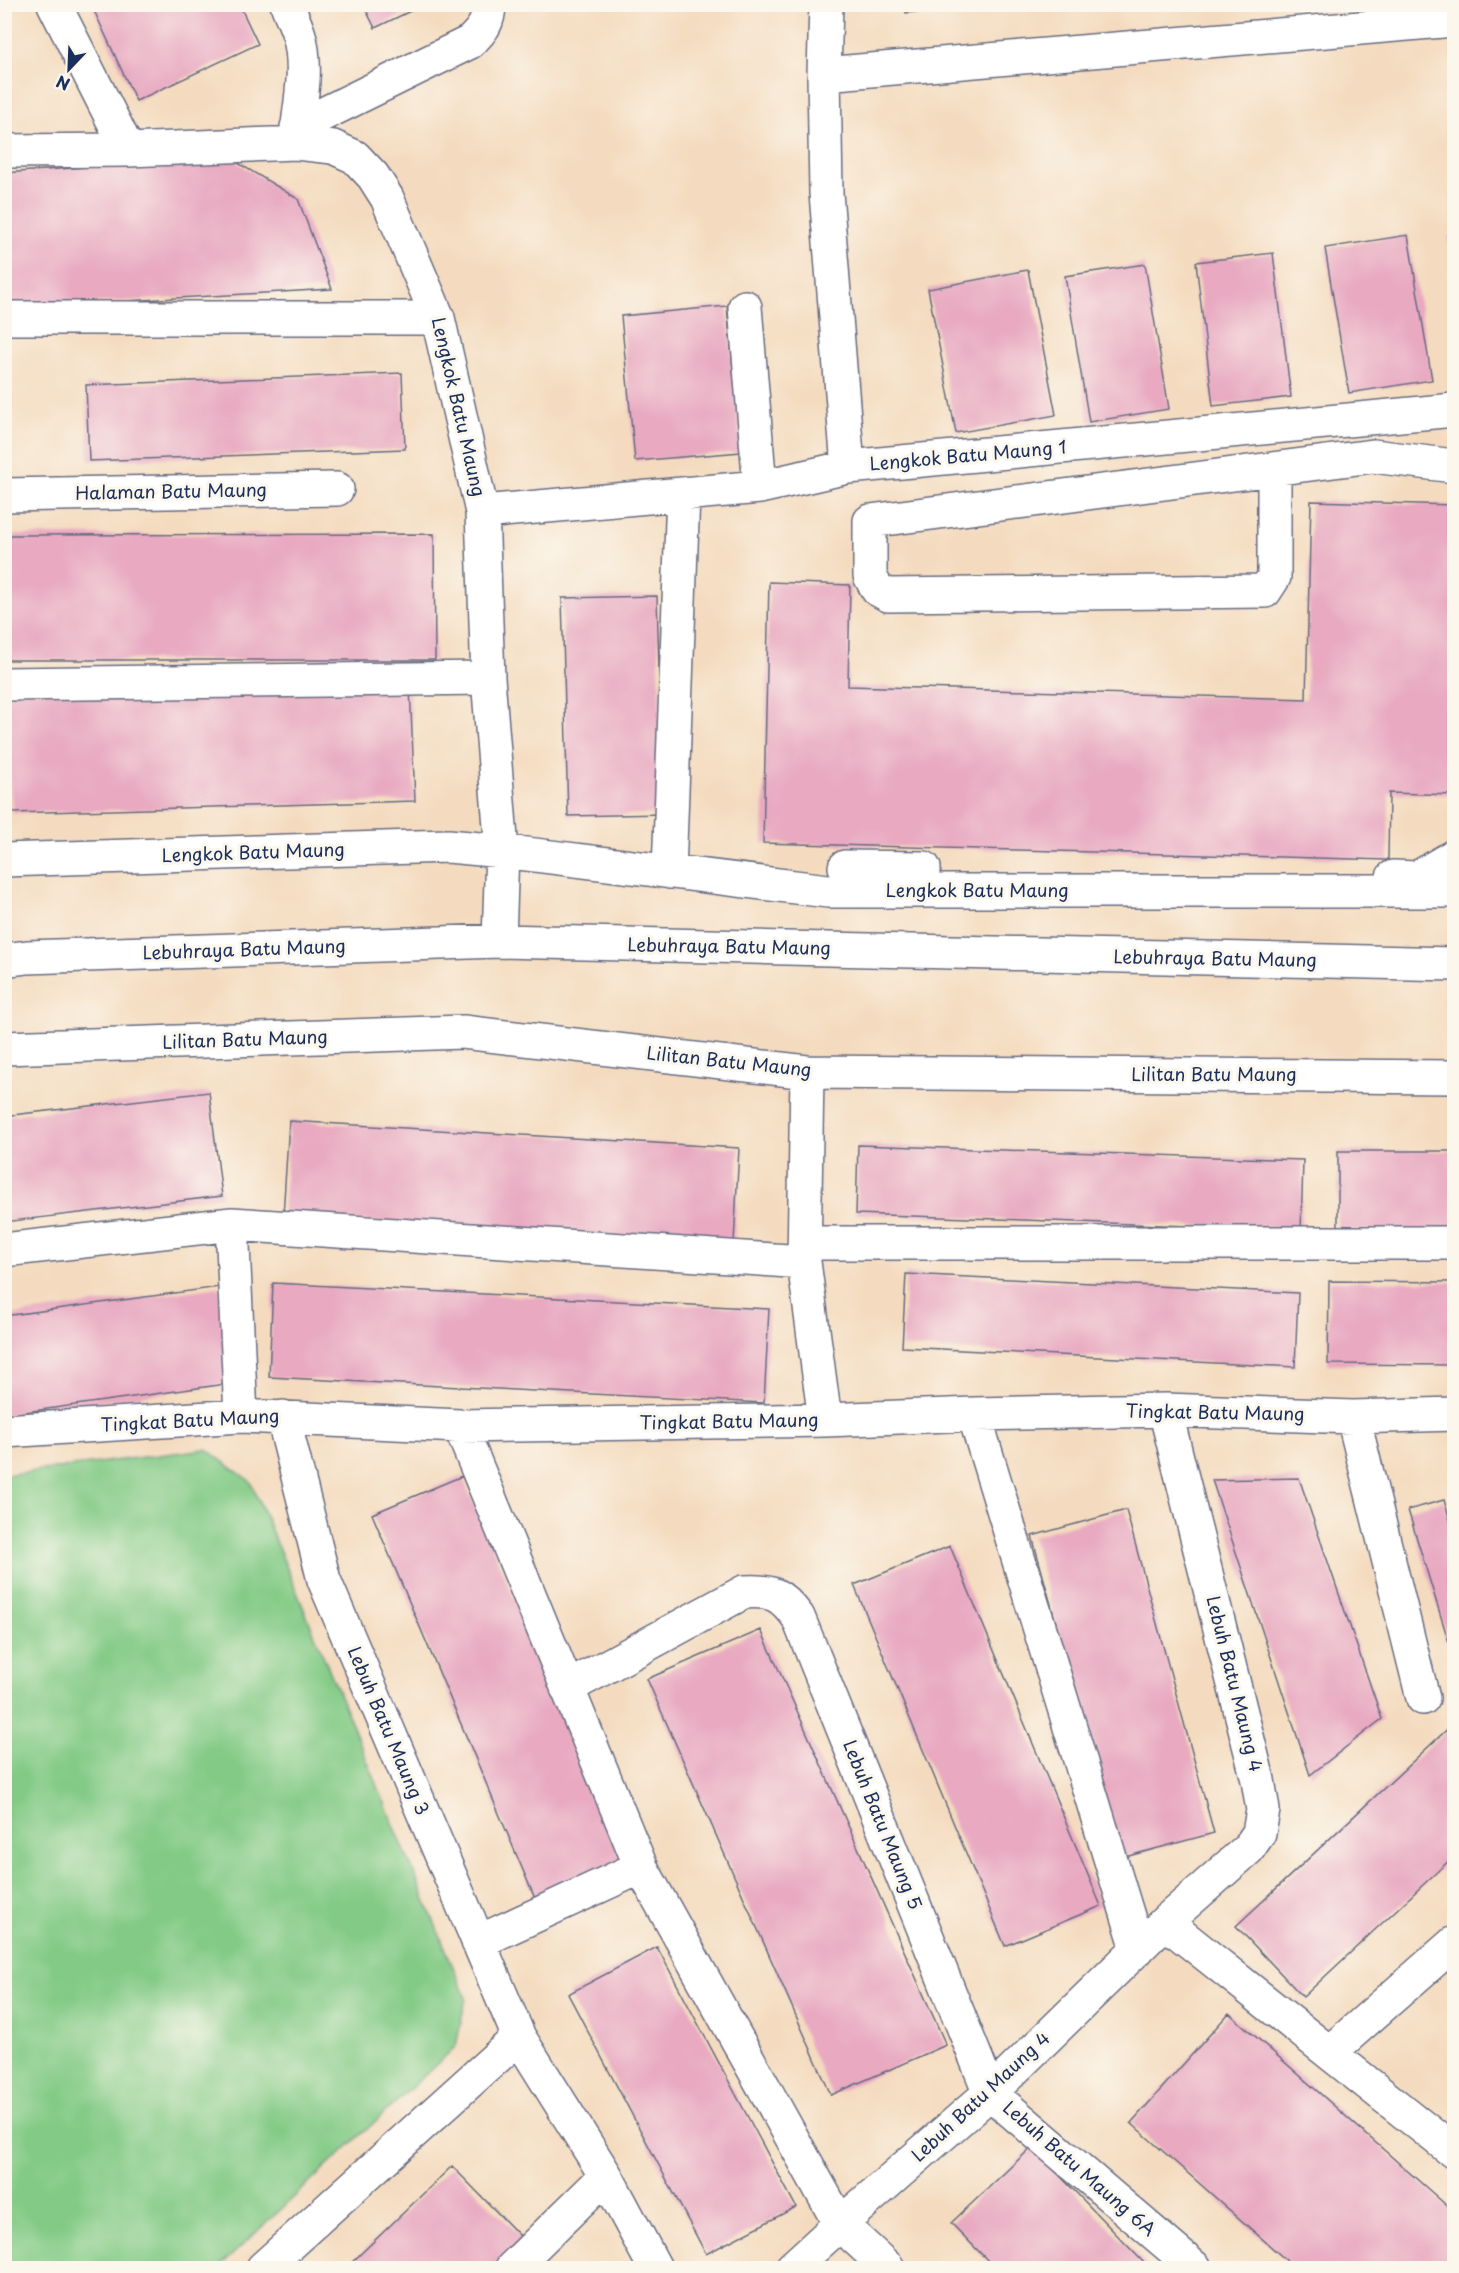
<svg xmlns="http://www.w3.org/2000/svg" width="1459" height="2273" viewBox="0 0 1459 2273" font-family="'Playpen Sans',sans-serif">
<rect width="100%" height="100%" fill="#fbf7ec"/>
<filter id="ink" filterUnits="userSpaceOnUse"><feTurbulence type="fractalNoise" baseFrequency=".0167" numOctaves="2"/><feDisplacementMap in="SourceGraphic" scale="12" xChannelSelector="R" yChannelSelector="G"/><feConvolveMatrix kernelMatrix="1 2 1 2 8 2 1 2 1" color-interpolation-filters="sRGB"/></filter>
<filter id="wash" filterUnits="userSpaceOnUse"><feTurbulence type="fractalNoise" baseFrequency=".008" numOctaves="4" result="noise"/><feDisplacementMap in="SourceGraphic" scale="24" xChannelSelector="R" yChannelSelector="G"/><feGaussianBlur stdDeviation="1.35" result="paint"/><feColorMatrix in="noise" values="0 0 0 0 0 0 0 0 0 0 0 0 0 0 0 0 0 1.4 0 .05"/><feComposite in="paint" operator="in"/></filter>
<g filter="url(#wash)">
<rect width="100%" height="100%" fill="#f4dbbf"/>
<path fill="#82ca85" stroke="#4e7c72" stroke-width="1.5" d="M206 1449 251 1482 466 1998 456 2046 218 2268H5V1475Z"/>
<g id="blocks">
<path fill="#e8a9c1" d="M91 4H239L258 44 136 101Z
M363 4H425L375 28Z
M905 4H978V6L906 13Z
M228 157 298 199 332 289 4 308V173Z
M1408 235 1432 380 1349 393 1325 248Z
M1454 236V273H1453L1448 237Z
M1273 253 1291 397 1213 406 1196 262Z
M1145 264 1169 409 1089 422 1065 276Z
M1028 270 1056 415 956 433 928 289Z
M727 306 741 452 635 461 621 316Z
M402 373 405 449 89 461 86 385Z
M1311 501 1454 505V795L1389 793 1388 860 763 843 769 582 850 585 848 686 1306 699Z
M434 534 435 660H5V535Z
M657 596 663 814 568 816 562 598Z
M410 687 415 801 13 813 4 738V701L13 691Z
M209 1092 222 1196 4 1222V1116Z
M289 1121 739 1148 734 1243 283 1216Z
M858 1145 1303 1160 1301 1230 856 1214Z
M1338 1151H1454V1230H1338Z
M906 1274 1298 1293 1295 1367 902 1347Z
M1329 1281 1454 1282V1365L1328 1364Z
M273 1283 769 1309 764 1403 269 1377Z
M219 1287 233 1383 4 1415V1316Z
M462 1476 627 1864 536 1901 372 1514Z
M1299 1478 1382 1719 1310 1775 1212 1480Z
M1444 1500 1454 1534V1659L1408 1510Z
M1126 1510 1214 1833 1121 1858 1032 1536Z
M950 1546 1101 1906 1005 1946 854 1585Z
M761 1630 946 2045 831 2095 647 1679Z
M1454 1723V1856L1303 1997 1236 1926Z
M657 1947 796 2207 706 2254 568 1994Z
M1229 2013 1454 2212V2268H1295L1131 2123Z
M1032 2147 1149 2268H995L951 2223Z
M452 2166 524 2240 495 2268H346Z"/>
</g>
</g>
<g filter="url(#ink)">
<use href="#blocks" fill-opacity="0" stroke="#676b80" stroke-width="1.5"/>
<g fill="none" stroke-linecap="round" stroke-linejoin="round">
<g stroke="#676b80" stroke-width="36">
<path id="minor" d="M54 4 128 150
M287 4C291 15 296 25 299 35 309 71 299 107 296 143
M826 4 824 74 826 193 848 467
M824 74 1454 20
M297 127 470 42C482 31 489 22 489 4
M4 151 128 150 296 143 333 147 355 157 373 176 387 198 438 318 482 512 488 678 502 851 499 941
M745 307 760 487
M4 318H438
M1274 469V577L1265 591 888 595 877 589 870 576V521L1373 456 1454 466
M4 495 337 489
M482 512 760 487 848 467 1454 410
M4 684 488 678
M4 860 448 846 502 851 828 891H1454
M845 867 924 868
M669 872 683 494
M1393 877 1417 878 1454 856
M4 960 27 957 499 941 1454 964
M4 1048 463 1032 807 1072 1454 1077
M807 1072 804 1262 825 1420
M232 1224 241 1416
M805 1243H1454
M4 1250 232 1224 804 1262
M974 1414 1138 1949
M283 1417 324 1580 519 2037 606 2176 655 2268
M1353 1417 1423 1698
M460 1426 641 1867 840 2224 888 2268
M4 1431 241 1416 460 1426 825 1420 974 1414 1165 1410 1353 1417 1454 1414
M567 1688 744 1592C772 1590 781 1594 798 1617L990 2093 1195 2268
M1165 1922 1454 2152
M478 1942 641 1867
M1330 2052 1454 1943
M263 2268 519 2037
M512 2268 606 2176
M792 2268 840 2224 990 2093 1165 1922 1248 1849 1259 1833 1263 1810 1258 1780 1165 1410"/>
</g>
<use href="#minor" stroke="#fff" stroke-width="33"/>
</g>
</g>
<g text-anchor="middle" stroke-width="6" stroke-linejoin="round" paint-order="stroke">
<g font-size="18" fill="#1b2f5e" stroke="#fbf7ec">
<text transform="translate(458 407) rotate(77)" y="6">Lengkok Batu Maung</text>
<text transform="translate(968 456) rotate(-5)" y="6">Lengkok Batu Maung 1</text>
<text transform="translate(171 492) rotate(-1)" y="6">Halaman Batu Maung</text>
<text transform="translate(253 853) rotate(-2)" y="6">Lengkok Batu Maung</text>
<text x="977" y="897">Lengkok Batu Maung</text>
<text transform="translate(729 947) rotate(1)" y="6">Lebuhraya Batu Maung</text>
<text transform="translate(244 950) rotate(-2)" y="6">Lebuhraya Batu Maung</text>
<text transform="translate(1215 959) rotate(1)" y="6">Lebuhraya Batu Maung</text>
<text transform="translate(245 1040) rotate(-2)" y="6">Lilitan Batu Maung</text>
<text transform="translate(729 1062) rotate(6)" y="6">Lilitan Batu Maung</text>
<text x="1214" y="1081">Lilitan Batu Maung</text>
<text transform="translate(1215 1413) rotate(1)" y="6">Tingkat Batu Maung</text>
<text transform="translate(190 1421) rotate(-3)" y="6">Tingkat Batu Maung</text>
<text transform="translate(729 1422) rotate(-1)" y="6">Tingkat Batu Maung</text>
<text transform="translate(1234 1684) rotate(76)" y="6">Lebuh Batu Maung 4</text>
<text transform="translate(388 1731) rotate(67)" y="6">Lebuh Batu Maung 3</text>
<text transform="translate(882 1825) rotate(68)" y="6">Lebuh Batu Maung 5</text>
<text transform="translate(981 2097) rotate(-43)" y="6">Lebuh Batu Maung 4</text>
<text transform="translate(1079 2169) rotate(41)" y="6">Lebuh Batu Maung 6A</text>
</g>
</g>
<rect width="1459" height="2273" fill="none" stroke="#fbf7ec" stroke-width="24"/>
<g transform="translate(69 69) rotate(203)" stroke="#fbf7ec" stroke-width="4.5" paint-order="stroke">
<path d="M0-4.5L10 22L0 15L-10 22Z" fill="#1b2f5e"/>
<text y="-9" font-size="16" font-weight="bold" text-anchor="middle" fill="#1b2f5e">N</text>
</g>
</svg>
